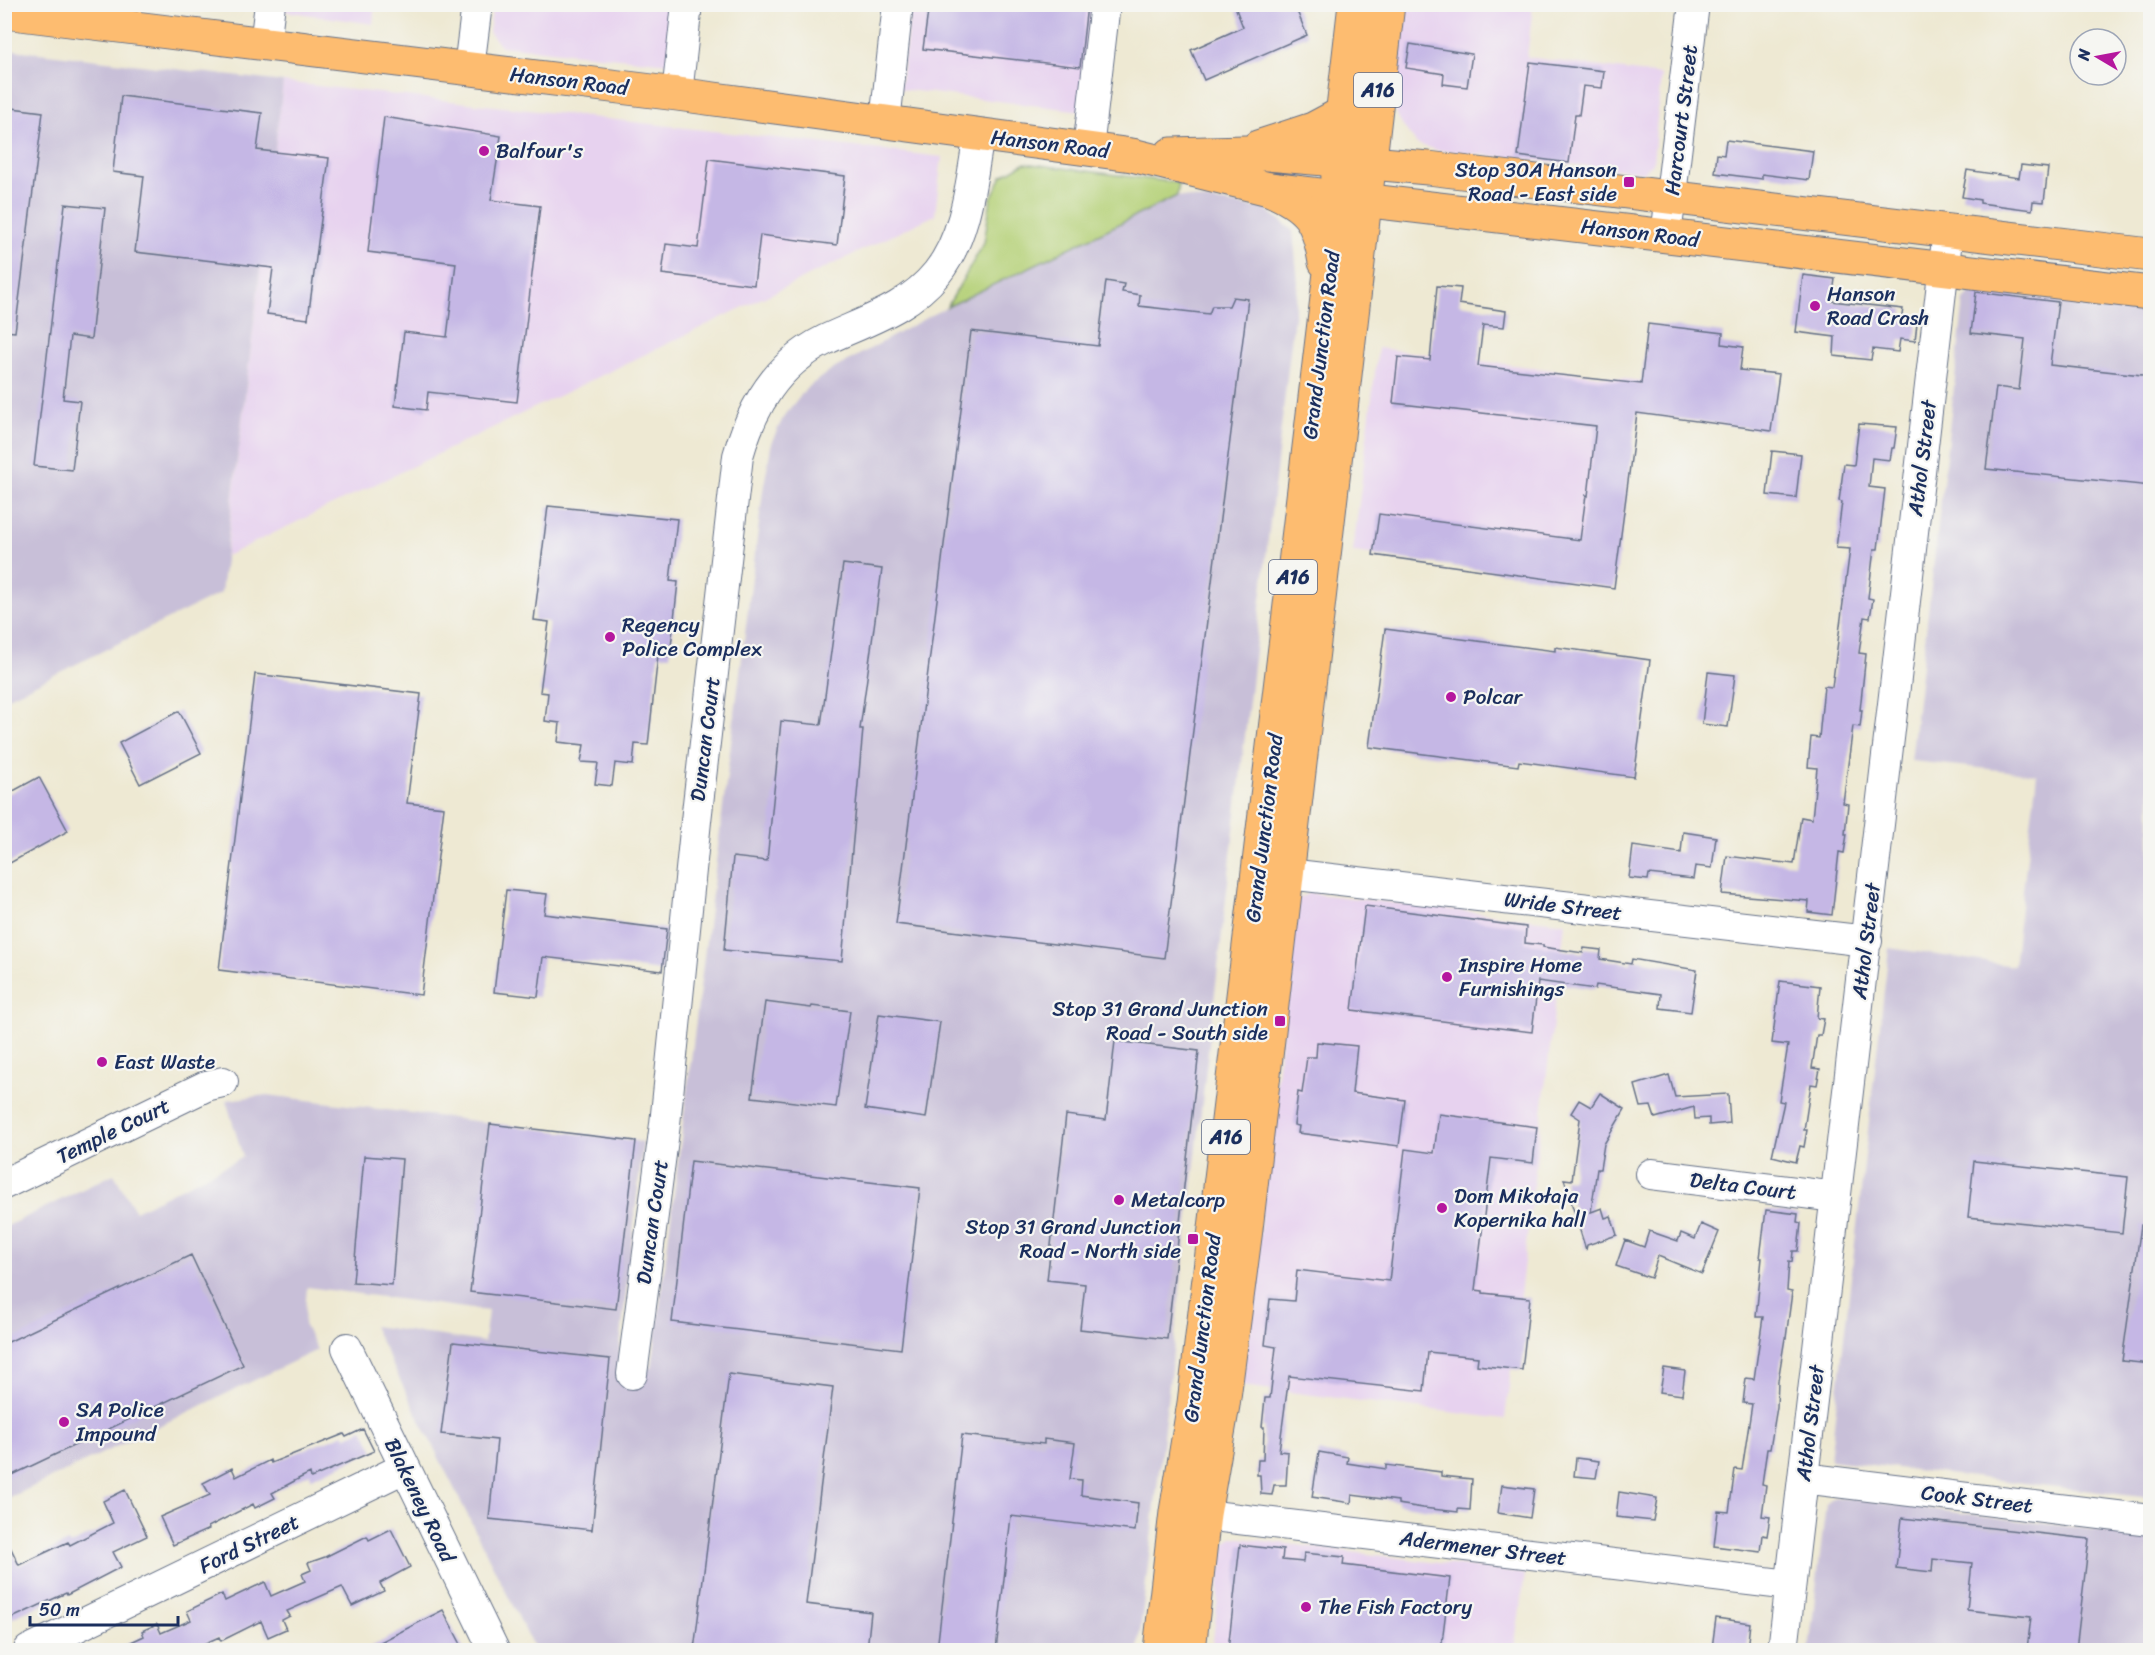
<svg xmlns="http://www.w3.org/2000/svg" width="2155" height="1655" viewBox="0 0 2155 1655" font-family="Sriracha,sans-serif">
<rect width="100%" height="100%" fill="#f6f6f2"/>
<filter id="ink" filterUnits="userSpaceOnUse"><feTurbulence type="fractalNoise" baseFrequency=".0167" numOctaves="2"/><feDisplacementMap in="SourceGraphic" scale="12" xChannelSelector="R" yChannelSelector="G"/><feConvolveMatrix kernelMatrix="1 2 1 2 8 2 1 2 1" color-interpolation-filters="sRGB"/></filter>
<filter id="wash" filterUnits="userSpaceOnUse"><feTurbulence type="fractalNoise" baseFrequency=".008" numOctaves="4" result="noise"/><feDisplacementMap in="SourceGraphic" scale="24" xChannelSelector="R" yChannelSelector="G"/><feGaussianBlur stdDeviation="1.35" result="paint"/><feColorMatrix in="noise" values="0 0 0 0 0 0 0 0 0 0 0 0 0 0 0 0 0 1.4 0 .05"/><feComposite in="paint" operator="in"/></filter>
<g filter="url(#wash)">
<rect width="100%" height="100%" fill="#eee9d3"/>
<path fill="#e7d2ef" d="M285 5H375L373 24 284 11Z
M493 5H675L668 63 501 46 489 32Z
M911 5H1094L1081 111 900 89Z
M1406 5H1533L1527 57 1661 75 1653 163 1644 172 1437 150 1417 144 1402 125 1396 112 1395 90Z
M283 82 942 157 935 215 226 556Z
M1378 348 1641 381 1615 584 1353 552Z
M1309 893 1565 923 1505 1419 1242 1386 1297 900Z
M1233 1537 1525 1574 1514 1650H1212L1224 1545Z"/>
<path fill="#c8bfd8" d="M5 49 283 82 221 593 5 699Z
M1177 196 1266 209 1293 231 1298 283 1138 1650H535L373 1326 484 1342 488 1311 307 1287 304 1324 317 1350 5 1500V1227L114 1174 135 1211 243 1157 226 1100 267 1095 643 1142 618 1364 652 1368 763 491 772 441 785 414 807 388 828 372 935 313 1146 208Z
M1974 290 2150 311V1498L1830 1460 1889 948 2014 966 2037 774 1911 761 1964 300Z
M1835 1497 2150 1537V1650H1809L1826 1504Z"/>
<path fill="#b4d076" stroke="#68806a" stroke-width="1.5" d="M1024 163 1179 183 1177 196 947 307 984 243 991 198 1002 176Z"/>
<g id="blocks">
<path fill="#c5b7e5" d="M929 4 1087 5 1080 67 923 49Z
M1234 4H1294L1307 35 1204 80 1191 50 1243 27Z
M1410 44 1472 54 1467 87 1443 84 1444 74 1406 68Z
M1530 62 1604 71 1602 88 1583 86 1579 115H1575L1569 163 1518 156Z
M121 96 262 113 257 150 329 158 308 319 267 314 273 268 135 252 144 176 113 172Z
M4 107 43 112 15 332 4 331Z
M384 117 501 136 491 200 540 206 517 402 428 392 426 410 395 406 404 332 447 337 456 263 368 252Z
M1726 140 1813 151 1809 180 1762 174V179L1715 173 1717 154 1724 155Z
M709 159 845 176 837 245 760 235 754 285 662 274 666 244 698 248Z
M2021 165 2048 168 2044 202 2033 201 2032 210 1980 203V200L1962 197 1967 170 2019 178Z
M65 204 105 208 91 339 70 336 63 399 80 401 72 470 34 466Z
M1803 275 1835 279 1832 301 1903 309 1901 321 1917 323 1915 341 1900 339 1898 352 1873 349 1871 360 1834 356 1835 337 1796 332Z
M1106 281 1124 284 1122 292 1140 295 1139 306 1209 314 1212 306H1229L1233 297 1248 299 1164 958 896 924 971 331 1098 346Z
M1437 286 1461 288 1459 304 1506 311 1504 327 1483 325 1478 366 1641 384 1648 324 1723 333 1722 344 1743 347 1740 370 1779 374 1771 431 1637 413 1614 588 1373 555 1379 514 1580 540 1586 495 1588 496 1596 426 1393 403 1398 357 1430 360Z
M1976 292 2058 302 2050 365 2151 376V486L1986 469 1996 387 2019 390 2025 339 1971 333Z
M1859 424 1897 427 1894 448H1892L1890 460 1872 458 1869 487 1885 489 1878 549H1874L1868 598 1873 599 1870 618 1864 617 1859 653 1866 654 1860 710H1862L1860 727 1853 726 1843 803 1848 804 1845 834H1847L1844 853 1839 852 1832 915 1808 912 1809 901 1722 894 1727 856 1794 864 1801 817 1812 819 1817 768 1808 767 1811 737 1819 738 1824 686 1832 687 1850 549 1836 548 1842 502 1839 501 1844 464 1854 465Z
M1772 451 1801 454 1796 498 1767 495Z
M548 506 677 519 670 581 678 582 670 656 658 655 648 745 635 744 633 765 615 763 612 786 595 784 598 763 581 762 584 745 558 742 560 723 545 721 548 693 540 692 549 622 534 620Z
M843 564 882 569 860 729H863L842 961 724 950 733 857 767 861 781 721 821 725Z
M1385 629 1555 651V647L1650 660 1634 777 1519 761 1518 766 1369 747Z
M1708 672 1735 675 1728 727 1702 724Z
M255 674 421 694 407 803 444 807 421 995 219 970Z
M179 711 201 753 140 784 119 743Z
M39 777 68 831 10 863 4 853V796Z
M1683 832 1716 837 1712 868 1695 866 1693 879 1649 874 1648 880 1629 878 1633 846 1681 853Z
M506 890 547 894 544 914 667 929 662 971 543 957 538 997 494 992Z
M1365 906 1526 927 1525 943 1543 945V947L1583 953 1584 948 1601 950 1600 959 1631 964 1632 959 1697 970 1691 1012 1660 1008 1661 994 1596 985 1595 989 1538 981 1532 1032 1352 1010Z
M1780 981 1820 986 1817 1018 1824 1019 1821 1035H1817L1812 1068 1820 1069 1817 1085 1811 1084 1804 1130H1807L1804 1147 1800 1146 1796 1162 1772 1156 1784 1102 1779 1101 1788 1045 1772 1043Z
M765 1002 811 1008 812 1006 850 1011 836 1107 752 1097Z
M879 1014 940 1022 926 1118 865 1109Z
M1115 1041 1199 1051 1167 1339 1080 1329 1085 1284 1047 1280 1066 1115 1106 1120Z
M1317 1042 1357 1046 1352 1093 1405 1100 1399 1146 1298 1133 1299 1126 1294 1125 1298 1092 1302 1093 1307 1057H1316Z
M1669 1075 1675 1097 1728 1094 1730 1123 1709 1125V1118L1695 1119 1694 1107 1655 1118 1651 1106 1641 1107 1635 1085Z
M1600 1093 1625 1109 1604 1144 1600 1169H1597L1591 1212 1602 1208 1605 1218 1611 1216 1617 1235 1587 1245 1586 1250 1564 1179 1572 1180 1580 1119 1571 1113 1579 1100 1591 1107Z
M1439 1114 1537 1127 1533 1163 1491 1158 1475 1290 1483 1291V1293L1530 1298 1522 1370 1477 1365 1478 1357 1428 1352 1424 1391 1289 1376 1279 1451 1288 1452 1286 1485H1274L1272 1495 1261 1494 1260 1475H1257L1258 1460H1263L1264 1427H1262L1265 1398H1270L1276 1347 1265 1345 1270 1299 1294 1301 1297 1270 1389 1281 1405 1149 1434 1153Z
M490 1124 636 1141 616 1309 470 1292Z
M364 1156 402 1159 392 1285 353 1282Z
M691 1161 920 1188 901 1349 672 1322Z
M1974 1161 2128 1177 2122 1233 1968 1217Z
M1766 1210 1798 1214 1797 1222 1801 1223 1798 1251H1793L1792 1262 1789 1261 1787 1291 1792 1292 1786 1338H1785L1778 1381 1777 1407 1770 1449H1767L1762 1484 1766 1485 1762 1516 1770 1517 1767 1536 1763 1535 1761 1552 1714 1546 1718 1511 1729 1512 1735 1469 1742 1470 1752 1404 1743 1403 1746 1378 1754 1379 1763 1317H1756L1762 1258H1760Z
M1701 1224 1719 1232 1702 1274 1658 1256 1651 1278 1616 1266 1625 1240 1644 1247 1649 1231 1678 1241 1681 1233 1695 1239Z
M2141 1225 2151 1226V1364L2122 1361Z
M191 1255 243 1365 4 1479V1344Z
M453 1342 610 1359 592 1530 489 1519 497 1440 441 1434Z
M1664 1368 1685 1371 1682 1395 1660 1392Z
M729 1374 833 1387 806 1604 871 1612 867 1650H694Z
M363 1429 374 1451 311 1478 310 1473 300 1478 272 1493 275 1498 255 1508 253 1504 208 1527 209 1529 173 1545 160 1517 210 1495 203 1483 232 1468 236 1477 270 1460 271 1463 344 1434 346 1437Z
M962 1435 1044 1444V1439L1075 1443 1070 1479 1082 1480 1081 1495 1138 1503 1135 1531 1011 1516 996 1650H937Z
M1319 1452 1348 1457 1347 1463 1386 1469V1465L1441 1472V1476L1472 1479 1470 1510 1458 1509V1512L1423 1508 1398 1504V1501L1352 1495 1351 1503 1312 1497Z
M1576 1458 1599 1461 1596 1478 1574 1476Z
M1502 1485 1534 1489 1530 1518 1498 1513Z
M125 1490 147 1536 113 1552 121 1567 67 1595 66 1593 10 1619 9 1617 4 1619V1534L19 1565 68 1542 70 1545 113 1523 103 1501Z
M1619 1492 1657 1498 1653 1521 1616 1517Z
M1902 1518 2089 1539 2076 1650H2027L2031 1617 1967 1610 1972 1563 1933 1559 1932 1572 1896 1568Z
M391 1529 410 1567 380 1583 384 1591 352 1606 342 1587 287 1611 290 1616 282 1620 286 1629 268 1637 261 1621 221 1641 219 1637 190 1650H114L144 1636 142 1631 157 1624 161 1633 191 1620 187 1611 222 1594 225 1601 265 1582 271 1596 305 1581 302 1574 311 1570 308 1563 325 1557 367 1536 369 1540Z
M1240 1545 1283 1550 1282 1560 1303 1562 1304 1553 1344 1557 1343 1565 1450 1578 1441 1650H1228Z
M443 1610 464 1650H365Z
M1716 1618 1750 1623 1747 1650 1712 1648Z"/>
</g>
</g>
<g filter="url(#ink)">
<use href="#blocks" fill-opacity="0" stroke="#657087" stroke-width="1.5"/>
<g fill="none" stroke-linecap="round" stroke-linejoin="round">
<g stroke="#657087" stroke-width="32">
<path id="minor" d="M265 44 270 4
M469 68 477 4
M677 94 687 4
M885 122 898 4
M1088 149 1105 4
M1666 236 1694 4
M1262 871 1867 941
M1651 1174 1836 1197
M4 1184 206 1086 223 1082
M347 1348 494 1650
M632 1374 665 1124 696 821 738 456C752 406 777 364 825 340 865 321 908 309 937 273 967 235 971 180 979 135
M1803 1478 2150 1520
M1180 1512 1790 1585
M29 1650 404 1468
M1783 1650 1948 231"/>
</g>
<g stroke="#657087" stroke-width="35">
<path id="major" d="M4 12 677 94 1132 155 1269 189 2150 293
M1258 147 1313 129 1341 114
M1171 154 1245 152 1428 168 2150 255"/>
</g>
<g stroke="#657087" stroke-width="35">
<path id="highway" d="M1269 189C1309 206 1318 220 1325 262
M1160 1650 1176 1512 1194 1403 1339 198 1337 160 1355 4
M1189 1650 1204 1514 1223 1405 1246 1229 1388 4"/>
</g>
<use href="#minor" stroke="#fff" stroke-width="30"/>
<use href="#major" stroke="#fdbc70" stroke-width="33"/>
<use href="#highway" stroke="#fdbc70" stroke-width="33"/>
</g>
</g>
<g fill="#b5179e" stroke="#f6f6f2" stroke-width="2">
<circle cx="484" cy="151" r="6"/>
<rect x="1623" y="176" width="12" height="12" rx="3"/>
<circle cx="1815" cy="306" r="6"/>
<circle cx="610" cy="637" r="6"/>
<circle cx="1451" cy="697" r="6"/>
<circle cx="1447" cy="977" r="6"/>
<rect x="1274" y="1015" width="12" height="12" rx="3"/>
<circle cx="102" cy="1062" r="6"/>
<circle cx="1119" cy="1200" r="6"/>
<circle cx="1442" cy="1208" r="6"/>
<rect x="1187" y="1233" width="12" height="12" rx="3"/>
<circle cx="64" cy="1422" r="6"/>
<circle cx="1306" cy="1607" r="6"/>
</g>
<g text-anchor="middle" stroke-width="4.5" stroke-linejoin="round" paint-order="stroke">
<g fill="#f6f6f2" stroke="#5d6b8a" stroke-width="1.5">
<rect x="1354" y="73" width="48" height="34" rx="4.5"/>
<rect x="1269" y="560" width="48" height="34" rx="4.5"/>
<rect x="1202" y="1120" width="48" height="34" rx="4.5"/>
</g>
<g font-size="20" font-weight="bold" fill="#1b2f5e">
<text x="1378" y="97">A16</text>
<text x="1293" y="584">A16</text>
<text x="1226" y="1144">A16</text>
</g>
<g font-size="21" fill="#1b2f5e" stroke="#f6f6f2">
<text transform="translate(569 81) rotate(7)" y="7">Hanson Road</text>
<text transform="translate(1681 120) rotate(-83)" y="7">Harcourt Street</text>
<text transform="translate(1050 144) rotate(7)" y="7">Hanson Road</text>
<text transform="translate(1640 233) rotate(7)" y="7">Hanson Road</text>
<text transform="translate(1321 345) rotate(-83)" y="7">Grand Junction Road</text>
<text transform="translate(1922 458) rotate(-83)" y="7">Athol Street</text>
<text transform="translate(705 739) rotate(-83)" y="7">Duncan Court</text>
<text transform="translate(1264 828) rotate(-83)" y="7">Grand Junction Road</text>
<text transform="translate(1563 906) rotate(7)" y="7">Wride Street</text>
<text transform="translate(1866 941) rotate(-83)" y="7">Athol Street</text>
<text transform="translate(113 1131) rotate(-26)" y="7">Temple Court</text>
<text transform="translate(1743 1186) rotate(7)" y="7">Delta Court</text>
<text transform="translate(652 1222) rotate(-82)" y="7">Duncan Court</text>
<text transform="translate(1202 1328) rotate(-83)" y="7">Grand Junction Road</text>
<text transform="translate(1810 1423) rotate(-83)" y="7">Athol Street</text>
<text transform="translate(1977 1499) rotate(7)" y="7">Cook Street</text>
<text transform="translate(420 1500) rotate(64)" y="7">Blakeney Road</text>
<text transform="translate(249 1544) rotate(-26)" y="7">Ford Street</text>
<text transform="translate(1483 1548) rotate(7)" y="7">Adermener Street</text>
</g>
<g font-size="21" fill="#1b2f5e" stroke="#f6f6f2" text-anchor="start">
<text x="496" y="158">Balfour's</text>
<text x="1617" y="177" text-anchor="end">Stop 30A Hanson<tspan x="1617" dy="24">Road - East side</tspan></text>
<text x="1827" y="301">Hanson<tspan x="1827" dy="24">Road Crash</tspan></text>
<text x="622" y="632">Regency<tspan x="622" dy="24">Police Complex</tspan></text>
<text x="1463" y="704">Polcar</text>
<text x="1459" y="972">Inspire Home<tspan x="1459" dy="24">Furnishings</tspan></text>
<text x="1268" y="1016" text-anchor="end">Stop 31 Grand Junction<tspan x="1268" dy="24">Road - South side</tspan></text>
<text x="114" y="1069">East Waste</text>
<text x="1454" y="1203">Dom Mikołaja<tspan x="1454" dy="24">Kopernika hall</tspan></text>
<text x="1131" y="1207">Metalcorp</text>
<text x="1181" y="1234" text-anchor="end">Stop 31 Grand Junction<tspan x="1181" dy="24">Road - North side</tspan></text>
<text x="76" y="1417">SA Police<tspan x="76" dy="24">Impound</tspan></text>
<text x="1318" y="1614">The Fish Factory</text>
</g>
</g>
<rect width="2155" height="1655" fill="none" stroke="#f6f6f2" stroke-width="24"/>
<g transform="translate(2098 57) rotate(280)"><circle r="28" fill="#f6f6f2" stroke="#9ea6b7" stroke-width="1.5"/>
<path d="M0-4.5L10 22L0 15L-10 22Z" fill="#b5179e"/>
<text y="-9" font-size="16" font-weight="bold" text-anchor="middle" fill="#1b2f5e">N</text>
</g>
<path d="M30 1616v9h148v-9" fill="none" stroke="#1b2f5e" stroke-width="3"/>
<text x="39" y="1616" font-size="18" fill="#1b2f5e" stroke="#f6f6f2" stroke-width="4.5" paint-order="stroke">50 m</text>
</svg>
